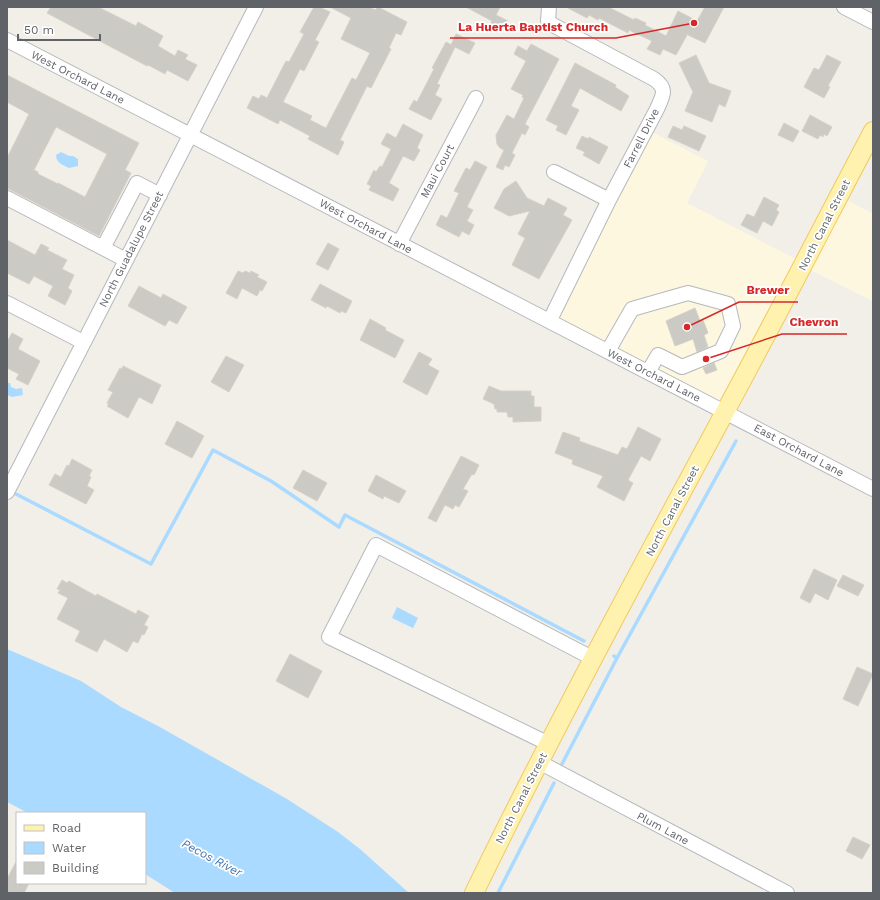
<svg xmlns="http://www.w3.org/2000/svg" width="880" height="900" viewBox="0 0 880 900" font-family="'Work Sans',sans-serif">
<rect width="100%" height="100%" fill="#f1efe8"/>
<path fill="#fef7e0" d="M646 129 708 161 687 203 804 263 839 196 873 214V301L803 266 725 412 550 320Z"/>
<path fill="#aadaff" d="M61 152 69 156H73L78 159V166L69 168C63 165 56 163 56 155Z
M7 383H10L11 387 16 389 22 388 23 395 12 397 7 395Z
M397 607 418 618 413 628 392 618Z
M7 649 81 681 121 707 158 726 287 799 338 832 360 849 409 893H175L145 874V813H28L7 802Z"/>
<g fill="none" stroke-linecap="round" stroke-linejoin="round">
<path stroke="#aadaff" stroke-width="3.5" d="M16 494 151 564 213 450 271 481 339 527 345 515 584 641
M617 658 736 441
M562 764 617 658 614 656
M498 893 554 783"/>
</g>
<path fill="#cccac5" stroke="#d6d1c6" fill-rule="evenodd" d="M51 7H98L136 26 138 22 163 36 158 46 175 56 178 50 188 55 185 59 197 65 188 81 167 70 165 74 148 65 147 66 47 13Z
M314 7H319L330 12 315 40 319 42 304 71 300 69 283 102 312 116 310 120 326 128 352 78 356 80 370 53 341 39 351 18 330 7H369L375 10 378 7 407 22 401 35 396 33 389 48 391 49 371 88 367 86 340 140 344 142 338 155 308 139 310 136 280 120 278 124 247 108 253 96 259 99 261 95 267 98 286 61 289 62 304 34 300 32Z
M466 7H500L496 15 508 21 502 32 489 26 492 21Z
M566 7H608L634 20 635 18 646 23 645 25 666 36 678 11 697 21 705 7H724L705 43 686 34 687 35 676 55 663 49 660 55 647 49 652 41 629 30 628 33 599 18 598 20 589 15 587 18Z
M456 34 475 43 469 54 451 45Z
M446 42 455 47 437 84 440 85 435 95 442 99 431 120 409 109 414 100 417 102 434 69 432 68Z
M531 44 559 59 525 124 529 127 525 135 522 133 512 153 515 155 509 167 505 165 503 170 496 167 504 150 500 148 497 144 496 135 507 115 514 119 524 98 522 97 523 95 511 89 526 61 514 54 518 46 527 51Z
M696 55 709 83 731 91 725 107 719 104 712 122 685 111 693 92 679 63Z
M827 55 841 62 828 86 830 87 824 98 804 87 814 68 819 70Z
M575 63 616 85 615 87 629 96 621 111 580 88 571 106 579 110 566 135 556 130 558 126 546 120Z
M7 75 139 143 125 170 131 173 99 236 7 188V158L29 114 7 102ZM56 127 107 154 85 197 58 183V184L38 174V172L34 170Z
M810 115 832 127 827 136 824 134 823 137 820 135 818 139 802 131Z
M784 123 799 131 793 142 778 135Z
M403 124 423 135 417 148 420 150 414 161 403 156 389 183 399 189 393 201 369 190 371 186 367 184 374 170 376 172 380 166 382 167 391 149 381 144 387 133 396 138Z
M673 126 682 130 684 126 706 136 699 151 668 137Z
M582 136 588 139 589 137 608 147 599 164 583 155 585 152 576 148Z
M475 161 487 167 467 207 473 210 467 221 474 225 469 235 462 231 459 237 436 225 441 215 447 218 459 193 454 191 466 168 470 170Z
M516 181 527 198 544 206 548 198 567 208 563 215 572 220 539 279 512 265 525 238 518 234 530 211 509 216 494 208 504 189Z
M764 197 779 205 776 210 779 212 772 226 763 221 757 233 741 225 747 214 754 217Z
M7 240 35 255 41 244 49 248 47 250 67 260 62 269 74 275 68 288 72 291 65 305 48 296 53 286 34 276 29 284 7 273Z
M328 243 339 249 328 270 316 264Z
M238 271 243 273 245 271 250 273 251 271 259 275 257 277 267 282 262 291 260 290 257 296 242 288 237 299 226 293Z
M320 284 352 301 346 313 341 311 340 313 327 306 326 308 311 300Z
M139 286 161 298 163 294 187 307 177 324 169 320 165 326 128 306Z
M695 308 700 321 703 320 708 333 704 335 708 347 697 352 693 339 675 346 666 321Z
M370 319 386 328 385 330 404 340 395 358 360 340Z
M12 333 23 339 18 349 40 361 28 385 16 379 19 374 7 368V342Z
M419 352 432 359 428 365 439 371 427 395 403 382Z
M226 356 244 365 229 392 211 382Z
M714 363 717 370 706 374 703 368Z
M123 366 161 385 152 404 139 397 128 418 107 406 109 404 107 403 113 392 108 390 120 368 122 369Z
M489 386 501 391H531V396H534V407H541V421L513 422V417H508L507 412H497V409H495L494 404 483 399Z
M177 421 204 436 192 458 165 444Z
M638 427 661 439 650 461 641 456 628 480 633 483 624 501 597 487 603 476 572 464 573 460 555 453 563 432 580 438 579 441 618 455 622 447 627 449Z
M461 456 479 465 474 475 472 474 463 489 468 491 459 507 455 505 453 509 445 505 436 522 428 518Z
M72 459 92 470 89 476 91 477 87 486 94 490 86 504 49 485 55 474 61 477 67 465 69 466Z
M303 470 327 483 317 501 293 488Z
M376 475 406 491 399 503 384 496 383 499 368 491Z
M814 569 837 580 828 600 815 593 810 603 800 598Z
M843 575 864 585 858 596 837 586Z
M62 580 67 583 69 581 96 596 97 594 136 614 138 610 149 616 144 625 148 627 144 635 142 634 138 643 133 641 127 652 104 639 97 652 75 641 80 631 57 619 68 598 58 593 60 590 57 589Z
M290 654 322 671 308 698 276 681Z
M857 667 873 674 858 706 843 699Z
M853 837 870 845 862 859 846 851Z
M17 860V883H29L24 893H7V879Z"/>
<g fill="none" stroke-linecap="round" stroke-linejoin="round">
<g stroke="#b5b8bc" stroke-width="16">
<path id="minor" d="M549 7 548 21 553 25 654 79C668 89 663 95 657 109L609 200 550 320
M844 7 873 22
M7 40 873 489
M554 172 609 200
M7 198 126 260
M399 244 476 98
M103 248 137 183 160 195
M7 303 83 342
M608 351 632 309 688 293 728 304 733 326 721 351 682 367 658 355 648 372
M7 492 256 7
M549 744 329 637 376 545 594 659
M539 762 787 893"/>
</g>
<g stroke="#f2c960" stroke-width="20">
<path id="major" d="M474 893C553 730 640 570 726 410 776 318 824 224 873 131"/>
</g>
<use href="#minor" stroke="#fff" stroke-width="14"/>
<use href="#major" stroke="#fff2af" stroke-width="18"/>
</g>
<g text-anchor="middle" stroke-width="3.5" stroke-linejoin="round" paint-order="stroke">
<g font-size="11" fill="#5f6368" stroke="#fff">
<text transform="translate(78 77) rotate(27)" y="4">West Orchard Lane</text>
<text transform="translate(641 138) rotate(-63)" y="4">Farrell Drive</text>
<text transform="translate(437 171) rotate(-62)" y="4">Maui Court</text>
<text transform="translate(824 225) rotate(-63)" y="4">North Canal Street</text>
<text transform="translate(366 226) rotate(28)" y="4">West Orchard Lane</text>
<text transform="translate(131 249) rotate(-63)" y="4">North Guadalupe Street</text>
<text transform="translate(654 375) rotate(27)" y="4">West Orchard Lane</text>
<text transform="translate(799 450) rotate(28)" y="4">East Orchard Lane</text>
<text transform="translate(672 511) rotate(-62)" y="4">North Canal Street</text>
<text transform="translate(521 798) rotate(-63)" y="4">North Canal Street</text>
<text transform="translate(663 828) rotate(28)" y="4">Plum Lane</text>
</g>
<g font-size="12" font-style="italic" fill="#4174aa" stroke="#fff">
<text transform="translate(212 858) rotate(28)" y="4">Pecos River</text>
</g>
</g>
<path fill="none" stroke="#d62828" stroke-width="1.5" d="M694 23L616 38H450M687 327L739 302H798M706 359L782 334H847"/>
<g fill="#d62828" stroke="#fff" stroke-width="1.5">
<circle cx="694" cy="23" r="4"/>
<circle cx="687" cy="327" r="4"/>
<circle cx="706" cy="359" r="4"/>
</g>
<g font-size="12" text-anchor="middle" font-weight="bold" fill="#d62828" stroke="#fff" stroke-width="3.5" stroke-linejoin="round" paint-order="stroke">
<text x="533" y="31">La Huerta Baptist Church</text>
<text x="768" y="294">Brewer</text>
<text x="814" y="326">Chevron</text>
</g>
<rect width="880" height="900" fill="none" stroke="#5f6368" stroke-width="16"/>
<rect x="16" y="812" width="130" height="72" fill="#ffffff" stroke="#bfc1c3"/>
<rect x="24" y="825" width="20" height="6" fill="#fff2af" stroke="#bfc1c3"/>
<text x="52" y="832" font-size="12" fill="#5f6368">Road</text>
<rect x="24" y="842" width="20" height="12" fill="#aadaff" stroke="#bfc1c3"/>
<text x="52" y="852" font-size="12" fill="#5f6368">Water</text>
<rect x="24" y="862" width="20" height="12" fill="#cccac5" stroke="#bfc1c3"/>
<text x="52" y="872" font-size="12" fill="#5f6368">Building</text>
<path d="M18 34v6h82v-6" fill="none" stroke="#5f6368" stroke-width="2"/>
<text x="24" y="34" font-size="12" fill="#5f6368" stroke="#ffffff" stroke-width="3" paint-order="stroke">50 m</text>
</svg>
